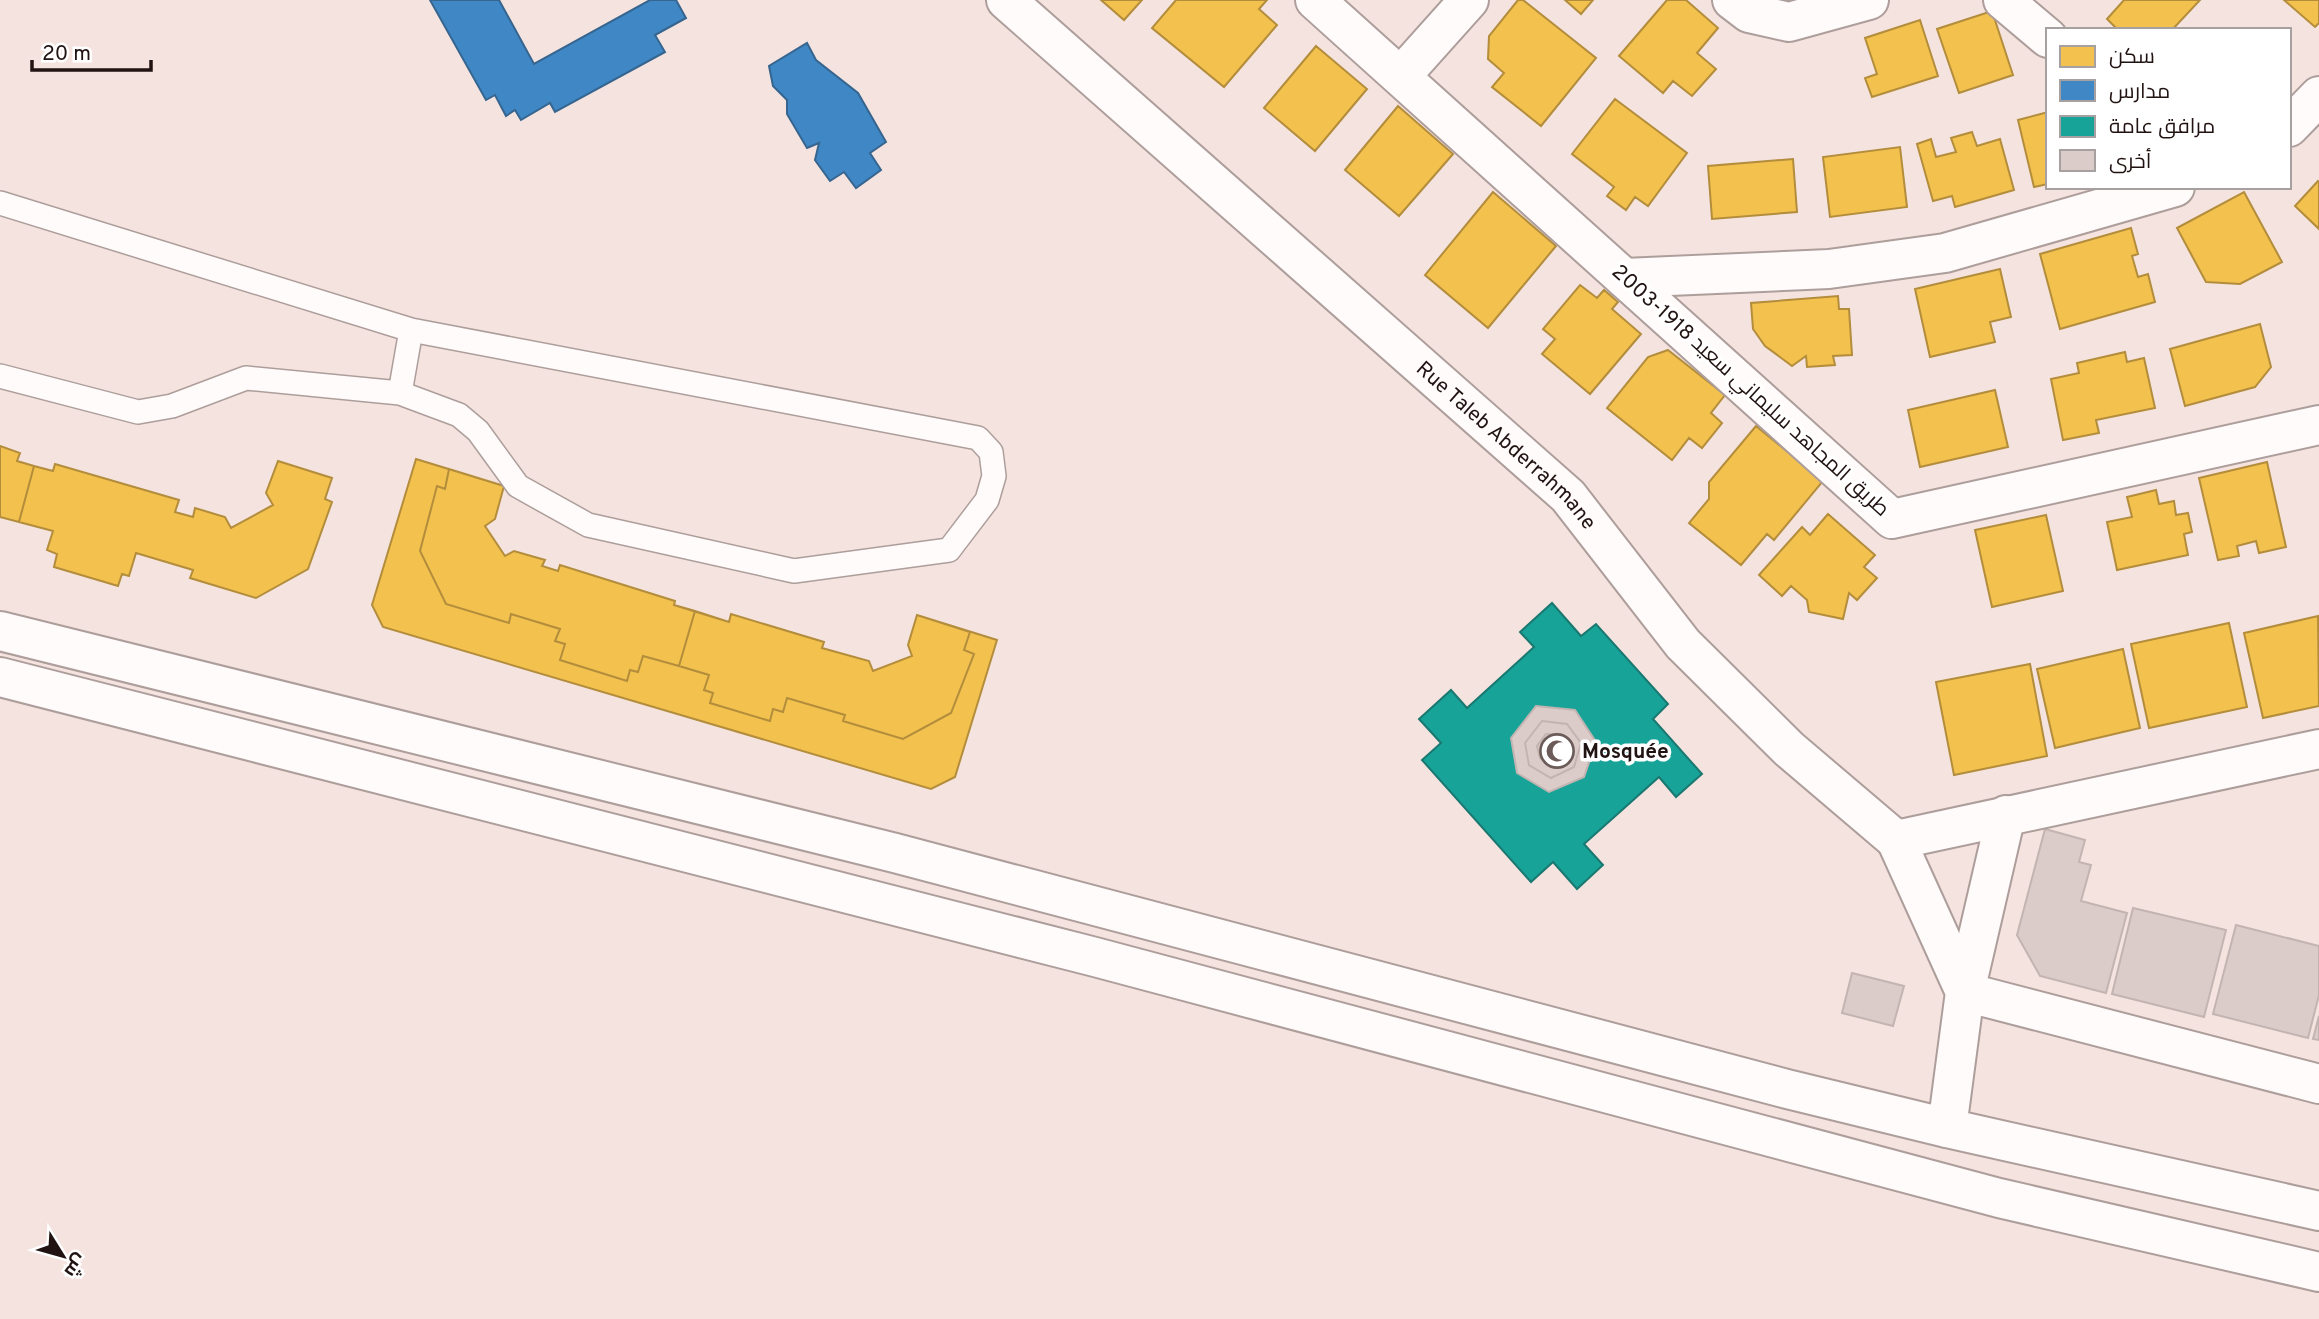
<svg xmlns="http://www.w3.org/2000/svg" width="2319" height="1319" viewBox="0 0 2319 1319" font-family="Overpass,Cairo,sans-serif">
<rect width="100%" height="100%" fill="#f5e3df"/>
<path fill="#f2c14e" stroke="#b38d3c" stroke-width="2" d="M1101 0H1142L1124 20Z
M1176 0H1267L1259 9 1277 25 1224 87 1152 28Z
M1518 0H1523L1596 58 1541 126 1492 87 1504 73 1488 59 1489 36Z
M1565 0H1593L1581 14Z
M1667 0H1686L1718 28 1697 53 1716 69 1692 96 1673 81 1663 93 1619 56Z
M2124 0H2200L2172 30H2118L2107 19Z
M2284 0H2319V23L2315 27Z
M1992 11 2013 75 1959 93 1937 29Z
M1920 20 1938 76 1872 97 1865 78 1877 74 1865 38Z
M1316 46 1367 89 1315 151 1264 108Z
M1615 99 1687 153 1648 206 1635 197 1626 210 1607 196 1614 187 1572 154Z
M1398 106 1453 154 1399 216 1345 170Z
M2048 112V184L2034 187 2018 120Z
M1972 132 1977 146 2000 139 2014 190 1955 207 1952 196 1933 201 1917 144 1931 139 1936 157 1956 152 1951 138Z
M1900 147 1907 207 1830 217 1823 157Z
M1793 159 1797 212 1712 219 1708 166Z
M2318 181 2319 182V229L2295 206Z
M1493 192 1556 246 1488 328 1425 275Z
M2244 192 2282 262 2240 284 2206 282 2177 228Z
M2131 228 2138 254 2132 256 2138 277 2148 274 2155 302 2060 329 2040 254Z
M2000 269 2011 317 1990 322 1995 342 1930 357 1915 289Z
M1580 285 1597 298 1604 290 1618 302 1612 309 1641 334 1590 394 1542 354 1555 339 1543 329Z
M1838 296 1839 309H1849L1852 355 1833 356 1835 365 1807 367 1806 356 1792 366 1765 346 1753 329 1751 303Z
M2260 324 2271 367 2255 387 2185 406 2170 349Z
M1668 350 1725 395 1711 413 1722 423 1702 448 1689 438 1672 460 1607 408 1648 357Z
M2125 352 2127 362 2144 358 2155 408 2096 420 2099 433 2063 440 2051 379 2079 373 2077 363Z
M1995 390 2008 447 1920 467 1908 410Z
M1756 426 1823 481 1774 540 1767 534 1741 565 1689 523 1709 499V482Z
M0 446 20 453 17 461 34 466 19 522 0 517Z
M416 459 504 486 495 519 485 526 505 556 514 551 545 560 542 566 558 571 560 565 675 601 674 605 729 622 731 614 824 642 822 648 869 661 873 671 912 656 908 645 917 615 997 640 955 777 931 789 383 627 372 605Z
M278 461 332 478 325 499 332 502 308 569 256 598 190 578 193 570 136 553 129 576 122 574 118 586 54 567 57 554 47 550 53 531 19 522 34 466 53 471 55 464 179 500 175 512 193 517 195 508 225 517 231 528 273 505 266 493Z
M2267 462 2286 547 2259 553 2256 541 2237 546 2239 556 2218 560 2199 478Z
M449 469 504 486 495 519 485 526 505 556 514 551 545 560 542 566 558 571 560 565 675 601 674 605 695 611 679 666 643 656 638 672 630 670 627 681 560 660 565 644 555 641 560 629 511 614 509 623 446 604 420 551 437 486 445 489Z
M2156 490 2159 504 2174 501 2176 515 2188 513 2192 532 2184 534 2188 555 2117 570 2107 522 2132 517 2127 497Z
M1828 514 1875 555 1864 567 1877 578 1857 600 1849 593 1843 619 1809 612 1807 600 1791 586 1782 596 1759 575 1802 527 1810 535Z
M2046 515 2063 591 1992 607 1975 530Z
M695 611 729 622 731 614 824 642 822 648 869 661 873 671 912 656 908 645 917 615 970 632 964 650 974 654 951 713 903 739 843 721 845 715 787 698 783 712 773 709 770 721 710 703 713 693 704 690 709 675 679 666Z
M2318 616 2319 706 2263 718 2244 633Z
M2229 623 2247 707 2149 728 2131 644Z
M2123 649 2140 728 2055 748 2037 669Z
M2030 664 2047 756 1954 775 1936 682Z"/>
<path fill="#3f88c5" stroke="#36658f" stroke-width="2" d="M430 0H499L534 64 650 0H676L686 18 655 35 665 52 555 112 550 103 521 120 515 110 506 116 495 95 486 100Z
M807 43 816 60 858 93 886 142 870 153 881 170 856 188 844 172 830 181 815 160 819 143 807 148 787 114V100L773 86 769 66Z"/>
<path fill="#17a398" stroke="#1a7870" stroke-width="2" d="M1552 603 1581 636 1596 624 1668 704 1653 719 1702 774 1676 797 1659 777 1584 844 1603 865 1577 889 1553 862 1531 882 1422 760 1441 743 1419 719 1451 690 1467 708 1534 647 1520 632Z"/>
<path fill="#dbccc9" stroke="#c3b4b1" stroke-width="2" d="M1536 706 1575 710 1596 742 1584 777 1549 792 1517 773 1511 738Z
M1542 721 1567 724 1581 743 1574 767 1551 778 1529 765 1525 743Z
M1546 734 1560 735 1568 746 1564 759 1552 765 1540 758 1537 746Z
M2045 829 2085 840 2079 862 2091 865 2081 901 2127 913 2106 993 2040 976 2017 935Z
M2133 908 2226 930 2204 1017 2112 994Z
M2236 925 2319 946V995L2308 1038 2213 1014Z
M1852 973 1904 986 1893 1026 1842 1013Z
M2319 1016V1040L2313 1039Z"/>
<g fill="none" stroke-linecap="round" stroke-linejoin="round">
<g stroke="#ad9e9b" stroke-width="26">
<path id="service" d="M0 203 411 330 978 438 991 452 994 476 987 500 949 550 794 571 588 525 518 486 478 431 459 415 400 393 246 378 172 406 138 412 0 376
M400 393 411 330"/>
</g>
<g stroke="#ad9e9b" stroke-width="42">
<g id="minor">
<path id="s1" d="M1006 0 1568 496 1683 644 1789 749 1896 840 2319 749"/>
<path d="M1315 0 1892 519 2319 425"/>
<path d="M1732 0 1749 13 1789 22 1869 0"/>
<path d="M2003 0 2048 38"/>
<path d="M1401 76 1469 0"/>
<path d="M2289 127 2319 96"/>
<path d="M1624 278 1829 269 1945 253 2175 187"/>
<path d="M2006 815 1965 992 2319 1084"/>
<path d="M1896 840 1965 992 1947 1128"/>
</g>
</g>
<g stroke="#ad9e9b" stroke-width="42">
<path id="primary" d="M0 631 895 853 1787 1089 1947 1128 2319 1211
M0 677 1095 957 1999 1198 2319 1272"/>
</g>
<use href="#service" stroke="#fefbfa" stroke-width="23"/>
<use href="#minor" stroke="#fefbfa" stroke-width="38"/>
<use href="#primary" stroke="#fefbfa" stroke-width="38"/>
</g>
<defs>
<g id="mosque-ring" transform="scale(1.75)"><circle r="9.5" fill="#fff" stroke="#6b5c59" stroke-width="1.5"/><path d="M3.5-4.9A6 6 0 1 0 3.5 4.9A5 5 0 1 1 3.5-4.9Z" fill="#6b5c59"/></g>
</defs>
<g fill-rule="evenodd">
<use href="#mosque-ring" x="1557" y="751"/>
</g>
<g text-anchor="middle" stroke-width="7" stroke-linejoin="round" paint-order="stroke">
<g font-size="21" fill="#201311" stroke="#fff">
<text transform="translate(1751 390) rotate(42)" y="7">طريق المجاهد سليماني سعيد 1918-2003</text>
<text dy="7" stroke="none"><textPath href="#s1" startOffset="670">Rue Taleb Abderrahmane</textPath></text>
</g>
<g font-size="21" font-weight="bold" fill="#201311" stroke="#fff" text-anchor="start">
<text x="1582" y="758">Mosquée</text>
</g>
</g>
<rect x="2046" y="28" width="245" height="161" fill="#ffffff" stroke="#a6a1a0" stroke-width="2"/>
<rect x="2060" y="46" width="35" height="21" fill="#f2c14e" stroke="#a6a1a0" stroke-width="2"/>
<text x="2109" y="63" font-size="21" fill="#201311">سكن</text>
<rect x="2060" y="80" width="35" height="21" fill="#3f88c5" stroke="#a6a1a0" stroke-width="2"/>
<text x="2109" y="98" font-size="21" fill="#201311">مدارس</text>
<rect x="2060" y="116" width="35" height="21" fill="#17a398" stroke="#a6a1a0" stroke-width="2"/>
<text x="2109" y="133" font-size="21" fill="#201311">مرافق عامة</text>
<rect x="2060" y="150" width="35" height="21" fill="#dbccc9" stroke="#a6a1a0" stroke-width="2"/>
<text x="2109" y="168" font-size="21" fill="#201311">أخرى</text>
<g transform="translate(63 1256) rotate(127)" stroke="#ffffff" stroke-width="5" paint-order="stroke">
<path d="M0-5L12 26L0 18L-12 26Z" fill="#201311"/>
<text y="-10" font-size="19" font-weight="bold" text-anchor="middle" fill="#201311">ش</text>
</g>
<path d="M32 60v10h119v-10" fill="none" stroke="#201311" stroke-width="3.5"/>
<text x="42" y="60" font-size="21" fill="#201311" stroke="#ffffff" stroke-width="5" paint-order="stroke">20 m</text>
</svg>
